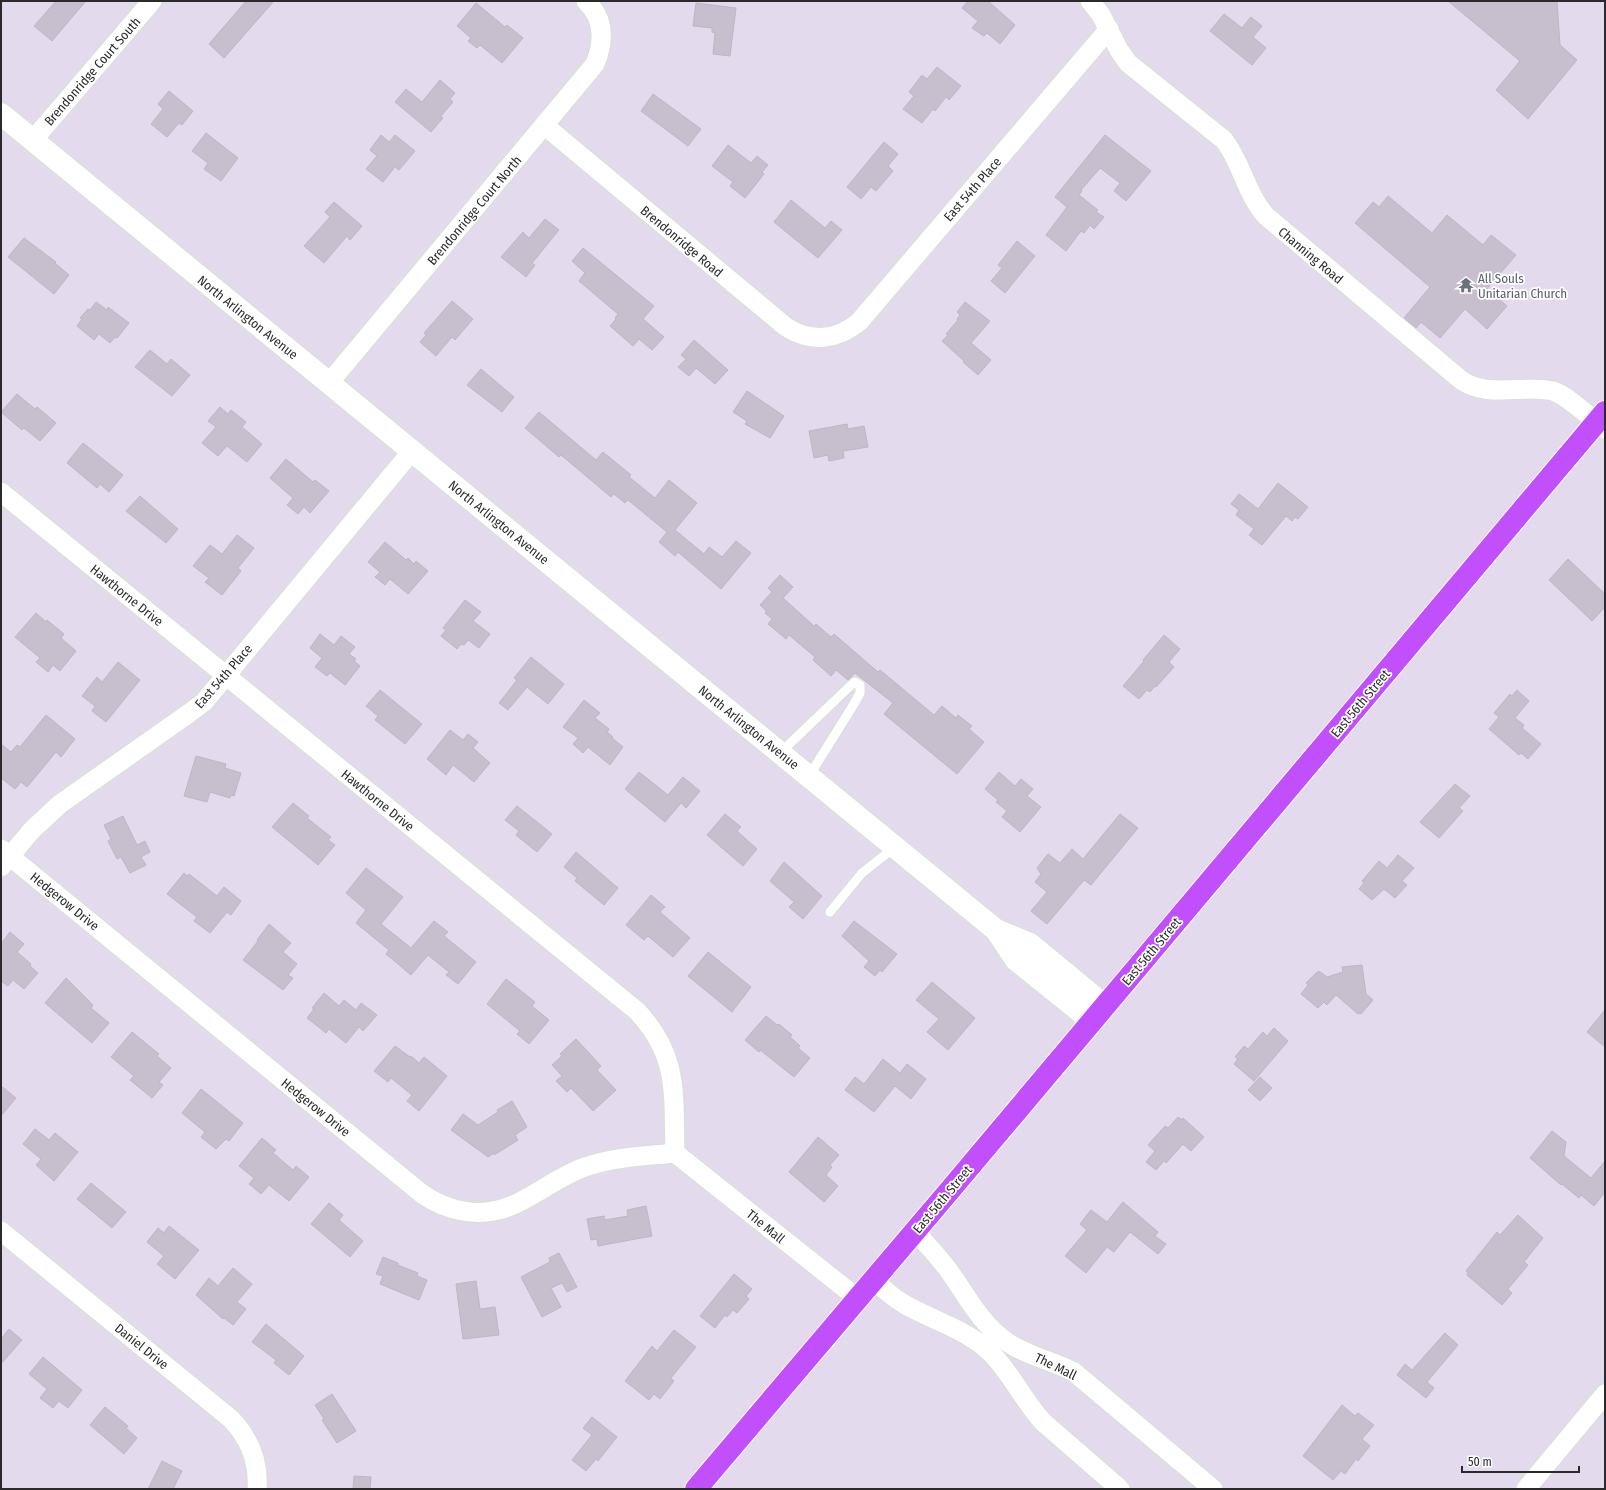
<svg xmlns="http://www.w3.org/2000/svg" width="1606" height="1490" viewBox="0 0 1606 1490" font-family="'Fira Sans Condensed',sans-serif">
<rect width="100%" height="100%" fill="#e3daed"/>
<path fill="#c7bfce" stroke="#bfb4c9" d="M56 1H86L52 41 34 26Z
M246 1H274L224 58 209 44Z
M968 1H988L1015 25 1000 44 987 33 984 36 972 28 978 21 962 8Z
M1448 1H1557L1560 45 1577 60 1528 119 1496 90 1520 61Z
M476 3 505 27 507 25 523 38 502 63 480 45 477 48 468 41 471 38 457 26Z
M696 3 736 8 730 56 713 54 715 33 712 32V28L693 26Z
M1224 14 1242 28 1251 17 1262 26 1253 37 1266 48 1252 65 1210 31Z
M937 67 961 86 949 100 946 97 935 111 933 109 922 123 903 109 914 96 909 92 922 75 927 79Z
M440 80 455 93 450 99 453 102 441 116 443 118 431 132 395 102 406 89 422 102Z
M169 91 193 111 182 125 179 123 167 137 151 124 163 109 158 104Z
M653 94 701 129 688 146 641 111Z
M206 133 238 158 221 181 204 169 208 163 192 151Z
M381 135 389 142 395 135 415 151 399 170 395 167 383 182 366 169 377 156 370 150Z
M1105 135 1151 171 1126 201 1114 191 1120 183 1100 168 1081 190 1082 191 1079 195 1098 210 1096 212 1104 217 1094 229 1090 225 1084 233 1081 231 1066 251 1046 235 1067 207 1055 197Z
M884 142 898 154 888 166 893 171 876 191 871 187 861 199 847 187Z
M728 145 751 163 757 156 768 165 762 172 764 174 745 198 730 186 733 182 712 166Z
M1388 196 1432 233 1447 215 1483 245 1491 235 1516 255 1487 289 1507 306 1487 329 1465 309 1440 338 1421 322 1416 328 1404 318 1430 287 1355 223 1373 202 1379 207Z
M791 200 825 228 831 221 842 230 818 258 774 222Z
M334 202 362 226 350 240 347 236 324 263 304 246 330 217 325 212Z
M545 219 559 230 532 263 535 265 526 277 501 257 523 232 529 238Z
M24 238 56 262 55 263 69 275 54 294 8 257Z
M1017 241 1035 256 1005 293 991 281 1002 268 998 265Z
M583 248 654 306 643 319 664 337 652 350 639 339 633 346 610 326 616 319 615 318 618 314 579 281 585 273 572 261Z
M452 301 473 319 455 340 452 337 436 356 420 342 426 335 424 333Z
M96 302 107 310 108 307 129 323 117 338 115 337 110 343 99 334 94 340 77 326 82 319 80 318 88 309 90 310Z
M965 302 990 321 971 343 991 360 978 375 963 362 964 361 942 341 948 335 946 334 958 320 957 319 960 315 957 312Z
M694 340 728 370 715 384 696 368 689 376 678 367 686 359 681 355Z
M150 350 167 364 171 359 190 375 172 396 135 367Z
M481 369 514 397 502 412 467 385Z
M747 391 784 416 770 438 745 424 747 421 733 412Z
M17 394 35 409 37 407 56 423 40 441 24 428 22 430 1 412Z
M220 407 228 414 231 410 246 422 242 427 262 444 247 462 227 446 218 456 202 443 216 427 208 421Z
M539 412 596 460 603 452 631 475 629 477 655 498 669 480 697 503 675 530 704 554 709 547 722 557 736 541 751 553 721 589 678 552 675 556 659 542 667 532 628 500 625 503 614 494 611 497 561 455 559 457 525 428Z
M847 424 848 429 864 426 868 447 843 451 844 458 829 461 828 455 814 458 809 431Z
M83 443 123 475 109 492 100 484 97 488 67 463Z
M286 459 313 482 315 480 329 491 310 513 304 507 298 514 287 505 293 498 270 478Z
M1278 483 1308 507 1298 519 1295 517 1292 521 1286 516 1262 545 1249 535 1254 529 1236 515 1239 510 1231 504 1239 494 1258 509Z
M140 496 178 529 166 543 126 511Z
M237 535 254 548 238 568 241 571 222 595 205 582 209 578 193 566 210 545 222 554Z
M385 542 406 560 408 558 414 564 416 561 428 571 408 594 390 579 385 585 375 577 380 572 368 562Z
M1568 559 1605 594V607L1592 621 1549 580Z
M780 575 793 587 783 598 814 626 816 624 831 637 834 634 878 672 880 670 934 715 942 706 956 718 958 715 972 726 969 729 984 742 957 774 884 714 893 703 855 673 848 680 836 670 831 676 813 660 815 657 789 635 786 639 768 624 772 619 765 613 767 612 760 605 772 592 768 588Z
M465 600 481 612 473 621 490 634 479 648 468 640 464 645 461 644 457 649 441 636 446 630 443 628Z
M36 613 46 622 47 620 64 634 61 638 76 651 60 671 53 665 48 672 36 662 40 658 15 637Z
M320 634 334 645 341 636 355 647 349 654 356 659 354 661 360 666 345 685 330 673 327 676 315 667 322 658 310 648Z
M1164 635 1180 649 1169 662 1174 667 1156 687 1155 686 1150 692 1147 690 1139 699 1123 686 1144 661 1143 660Z
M531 657 564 684 548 704 527 687 508 710 499 703 517 680 514 678Z
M118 662 140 680 106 722 92 711 95 706 82 696 97 677 102 682Z
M380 690 422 724 405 744 375 720 378 716 366 706Z
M1517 690 1529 701 1515 718 1524 725 1522 728 1541 744 1528 759 1521 753 1519 755 1489 729 1499 717 1494 713 1510 694 1512 696Z
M584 700 600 713 595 718 609 729 607 732 613 737 612 738 623 747 610 765 588 747 583 753 573 744 578 738 563 727Z
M46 715 75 739 61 757 56 752 27 787 21 782 15 789 1 778V744L11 752 17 745 20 747Z
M450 730 463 740 468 734 478 742 473 748 490 763 474 782 453 765 446 775 427 759Z
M196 756 226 764 225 768 241 773 234 796 231 795 230 798 210 792 207 802 184 796Z
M639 772 668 795 683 777 700 791 686 808 681 803 665 822 625 789Z
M999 772 1015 786 1021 779 1033 789 1027 796 1041 807 1020 832 1002 817 1007 811 996 802 998 800 985 789Z
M1455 784 1470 796 1459 808 1463 811 1439 838 1420 822Z
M293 803 309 816 307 818 331 837 328 840 335 845 318 865 272 827Z
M517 806 552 834 537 852 516 835 519 831 505 820Z
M725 814 741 827 737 831 757 849 743 866 707 835Z
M1120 814 1138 828 1091 885 1084 880 1047 924 1031 911 1047 892 1035 882 1041 874 1037 868 1048 854 1060 863 1072 849 1083 859Z
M123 816 137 845 145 841 150 852 141 857 146 865 130 873 121 857 117 859 108 841 111 839 104 825Z
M576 852 618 888 604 905 575 881 577 878 564 867Z
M1398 855 1414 868 1402 881 1407 885 1395 898 1384 889 1372 900 1359 889 1364 883 1362 881 1379 861 1387 868Z
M784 862 822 896 803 919 789 907 794 902 770 881Z
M366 868 403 897 381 924 411 948 434 921 448 932 444 936 476 962 458 984 446 975 449 972 428 955 411 975 386 954 389 950 356 923 366 910 346 893Z
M184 873 187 876 189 874 217 896 224 887 241 901 231 915 227 912 210 933 194 921 197 917 167 894Z
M651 895 665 907 660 912 690 938 673 957 648 936 644 940 626 925Z
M854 921 897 954 882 972 880 970 875 976 864 967 869 961 842 936Z
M269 924 291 943 283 952 297 964 288 975 293 978 283 990 243 960 258 941 257 940Z
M10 932 24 944 17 952 31 964 30 966 38 973 24 989 13 980 8 986 1 981V944Z
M708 952 751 987 732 1012 688 976Z
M1362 965 1366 994 1373 1000 1361 1014 1360 1013 1358 1014 1336 995 1327 1005 1324 1002 1318 1008 1301 994 1308 985 1306 983 1317 972H1318L1319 971 1327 977 1343 972 1342 967Z
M66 978 93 1005 91 1008 109 1023 92 1043 45 1003Z
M506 979 535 1002 532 1006 549 1020 529 1044 517 1034 520 1031 487 1004Z
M932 982 975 1018 948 1050 927 1032 939 1019 916 1000Z
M324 993 339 1006 344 1000 356 1010 361 1003 377 1015 363 1031 359 1027 346 1043 329 1029 326 1033 307 1018 314 1009 312 1008Z
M1605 1010V1047L1587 1032Z
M766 1016 777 1025 779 1024 792 1035 790 1037 800 1046 798 1048 810 1058 794 1077 760 1050 759 1052 745 1040Z
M1274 1028 1288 1041 1254 1081 1234 1064 1238 1059 1235 1057 1244 1046 1248 1049 1263 1032 1267 1036Z
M132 1032 159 1054 157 1056 171 1068 159 1082 163 1085 152 1098 130 1080 134 1076 111 1057Z
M576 1039 601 1066 597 1070 616 1090 593 1111 571 1088 567 1092 556 1081 562 1076 552 1065 562 1056 560 1054Z
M395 1046 410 1057 411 1056 419 1063 424 1057 447 1076 419 1111 407 1101 412 1095 391 1078 388 1082 374 1071Z
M883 1059 900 1073 907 1064 926 1079 911 1099 895 1086 874 1112 845 1090 855 1077 864 1084Z
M1260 1077 1272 1088 1260 1101 1248 1090Z
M1 1086 16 1098 1 1116Z
M201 1089 243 1123 229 1141 226 1139 216 1149 201 1137 205 1132 182 1113Z
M512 1101 527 1127 515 1135 518 1140 494 1155V1153L488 1157 451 1130 463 1114 478 1125 498 1112 497 1110Z
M1178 1117 1182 1120 1183 1118 1204 1137 1191 1151 1183 1144 1166 1163 1164 1161 1156 1170 1146 1162 1155 1151 1148 1145 1165 1126 1168 1128Z
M35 1129 49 1140 55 1133 78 1152 54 1181 36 1165 41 1159 23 1144Z
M1552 1131 1566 1142 1564 1156 1591 1178 1605 1161V1192L1594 1206 1581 1195 1579 1198 1562 1184 1561 1185 1530 1158Z
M818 1137 839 1155 830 1165 832 1167 826 1175 838 1186 824 1202 789 1172Z
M262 1138 276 1150 273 1153 293 1170 296 1166 309 1177 289 1201 269 1185 261 1194 249 1184 254 1178 239 1166Z
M91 1183 126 1212 112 1228 77 1199Z
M1123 1202 1158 1232 1155 1236 1166 1244 1158 1254 1130 1232 1114 1252 1107 1247 1086 1273 1065 1256 1087 1230 1080 1224 1091 1210 1107 1222Z
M329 1203 343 1215 339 1220 363 1241 350 1257 311 1224Z
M646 1206 652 1236 598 1246 597 1239 591 1240 587 1219 604 1216 605 1220 628 1216 627 1210Z
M1518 1215 1543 1238 1524 1262 1528 1265 1508 1289 1512 1293 1502 1305 1467 1275 1468 1273 1466 1271 1497 1232 1500 1235Z
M169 1226 199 1250 175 1279 157 1264 164 1256 147 1242 158 1228 164 1233Z
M559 1253 577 1287 567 1292 562 1283 551 1288 561 1307 542 1317 521 1277 550 1262 549 1258Z
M383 1257 398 1263V1265L418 1273 417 1276 427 1280 419 1300 380 1284 383 1276 376 1274Z
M233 1268 252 1284 237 1302 246 1309 233 1325 224 1318 223 1319 196 1295 209 1278 218 1286Z
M734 1274 752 1289 746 1296 749 1299 737 1313 733 1310 727 1317 725 1315 715 1328 700 1316Z
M476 1281 480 1309 495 1307 499 1335 463 1339 456 1284Z
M266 1324 304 1356 289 1375 274 1363 276 1360 252 1342Z
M9 1329 22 1340 1 1364V1339Z
M674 1330 696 1347 671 1378 674 1381 660 1399 654 1394 649 1400 625 1381 652 1346 657 1351Z
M1445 1333 1458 1345 1427 1382 1434 1388 1426 1398 1397 1375 1405 1364 1412 1370Z
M43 1357 82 1390 68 1408 59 1401 53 1408 40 1398 47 1389 29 1374Z
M332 1394 356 1431 337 1443 322 1420 324 1419 315 1405Z
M1342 1405 1355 1416 1358 1413 1374 1425 1362 1439 1370 1446 1358 1461 1356 1459 1345 1474 1341 1471 1333 1480 1303 1456Z
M105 1407 128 1426 126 1428 137 1438 124 1454 90 1425Z
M592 1417 617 1437 598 1461 596 1459 586 1471 572 1460 592 1435 583 1428Z
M162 1461 182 1471 173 1489H148Z
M354 1476 371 1477 370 1489H353Z"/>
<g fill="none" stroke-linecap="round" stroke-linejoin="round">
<g stroke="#d6e4cf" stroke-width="11">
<path id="lane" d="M780 753 849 687 855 682 860 685V693L854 704 809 776
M830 912 862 873 895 847"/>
</g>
<g stroke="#d6e4cf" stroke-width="21">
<path id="street" d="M1090 1 1101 15 1119 50 1128 63 1224 140C1242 163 1246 194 1266 216L1461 380C1488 399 1523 384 1553 391 1567 395 1593 420 1605 429
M544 125 786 327C811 343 837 340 859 322L1109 29
M33 140 152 1
M329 383 595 64C604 42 605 19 586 1
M1 492 637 1011C680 1057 673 1095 675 1153
M1 849 421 1193C447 1212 482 1219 513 1205 538 1194 559 1176 585 1167 613 1157 646 1156 675 1153
M1 867 32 830 60 804 188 714 204 702 412 451
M675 1153 857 1298
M1 1231 231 1419C249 1438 259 1462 257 1489
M915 1231C926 1244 939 1257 949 1271 967 1296 980 1323 1007 1342 1027 1356 1053 1361 1074 1372L1213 1489
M873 1280C883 1288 893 1298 904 1304 930 1319 959 1327 983 1346 1008 1366 1021 1398 1043 1422L1120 1489
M1526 1489 1605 1394"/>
</g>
<g stroke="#d6e4cf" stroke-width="24">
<path id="secondary" d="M1 114 996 930 1030 944 1105 1006
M996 930 1016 960 1092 1021"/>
</g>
<g stroke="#fff" stroke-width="24">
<path id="primary" d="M696 1489 950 1190 1605 412"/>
</g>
<use href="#lane" stroke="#fff" stroke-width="9"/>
<use href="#street" stroke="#fff" stroke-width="19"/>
<use href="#secondary" stroke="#fff" stroke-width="22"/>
<use href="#primary" stroke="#c150fc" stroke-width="22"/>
</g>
<defs>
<g id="temple-bare" transform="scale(1.2)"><path d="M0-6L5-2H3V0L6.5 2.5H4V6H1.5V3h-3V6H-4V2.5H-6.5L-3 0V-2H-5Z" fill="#6b7280" stroke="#fff" stroke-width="2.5" paint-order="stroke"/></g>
</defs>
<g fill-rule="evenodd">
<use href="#temple-bare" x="1466" y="285"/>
</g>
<g text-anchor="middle" stroke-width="3.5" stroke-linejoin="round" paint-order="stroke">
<g font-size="13" fill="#2a2a2a" stroke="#fff">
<text transform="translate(92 71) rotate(-49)" y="5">Brendonridge Court South</text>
<text transform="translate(972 189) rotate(-49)" y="5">East 54th Place</text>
<text transform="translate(474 210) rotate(-50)" y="5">Brendonridge Court North</text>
<text transform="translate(682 241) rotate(40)" y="5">Brendonridge Road</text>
<text transform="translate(1311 255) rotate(40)" y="5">Channing Road</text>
<text transform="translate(248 317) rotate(39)" y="5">North Arlington Avenue</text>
<text transform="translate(499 522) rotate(39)" y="5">North Arlington Avenue</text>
<text transform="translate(127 595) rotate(39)" y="5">Hawthorne Drive</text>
<text transform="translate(223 676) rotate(-49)" y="5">East 54th Place</text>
<text transform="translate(1360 703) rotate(-50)" y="5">East 56th Street</text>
<text transform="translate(749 727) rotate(39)" y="5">North Arlington Avenue</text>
<text transform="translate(378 800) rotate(39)" y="5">Hawthorne Drive</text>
<text transform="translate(65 901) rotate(39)" y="5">Hedgerow Drive</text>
<text transform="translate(1151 951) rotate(-50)" y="5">East 56th Street</text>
<text transform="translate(316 1107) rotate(39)" y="5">Hedgerow Drive</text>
<text transform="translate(942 1199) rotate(-50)" y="5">East 56th Street</text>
<text transform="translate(766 1226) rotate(39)" y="5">The Mall</text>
<text transform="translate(142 1346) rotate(39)" y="5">Daniel Drive</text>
<text transform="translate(1056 1366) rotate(26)" y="5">The Mall</text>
</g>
<g font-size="13" fill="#5b616d" stroke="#fff" text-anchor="start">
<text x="1478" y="283">All Souls<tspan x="1478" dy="15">Unitarian Church</tspan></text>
</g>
</g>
<rect width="1606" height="1490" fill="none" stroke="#2a2a2a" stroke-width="4"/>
<path d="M1462 1466v6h117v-6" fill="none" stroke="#2a2a2a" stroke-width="2"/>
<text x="1468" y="1466" font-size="12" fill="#2a2a2a" stroke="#ffffff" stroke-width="3" paint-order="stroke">50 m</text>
</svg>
